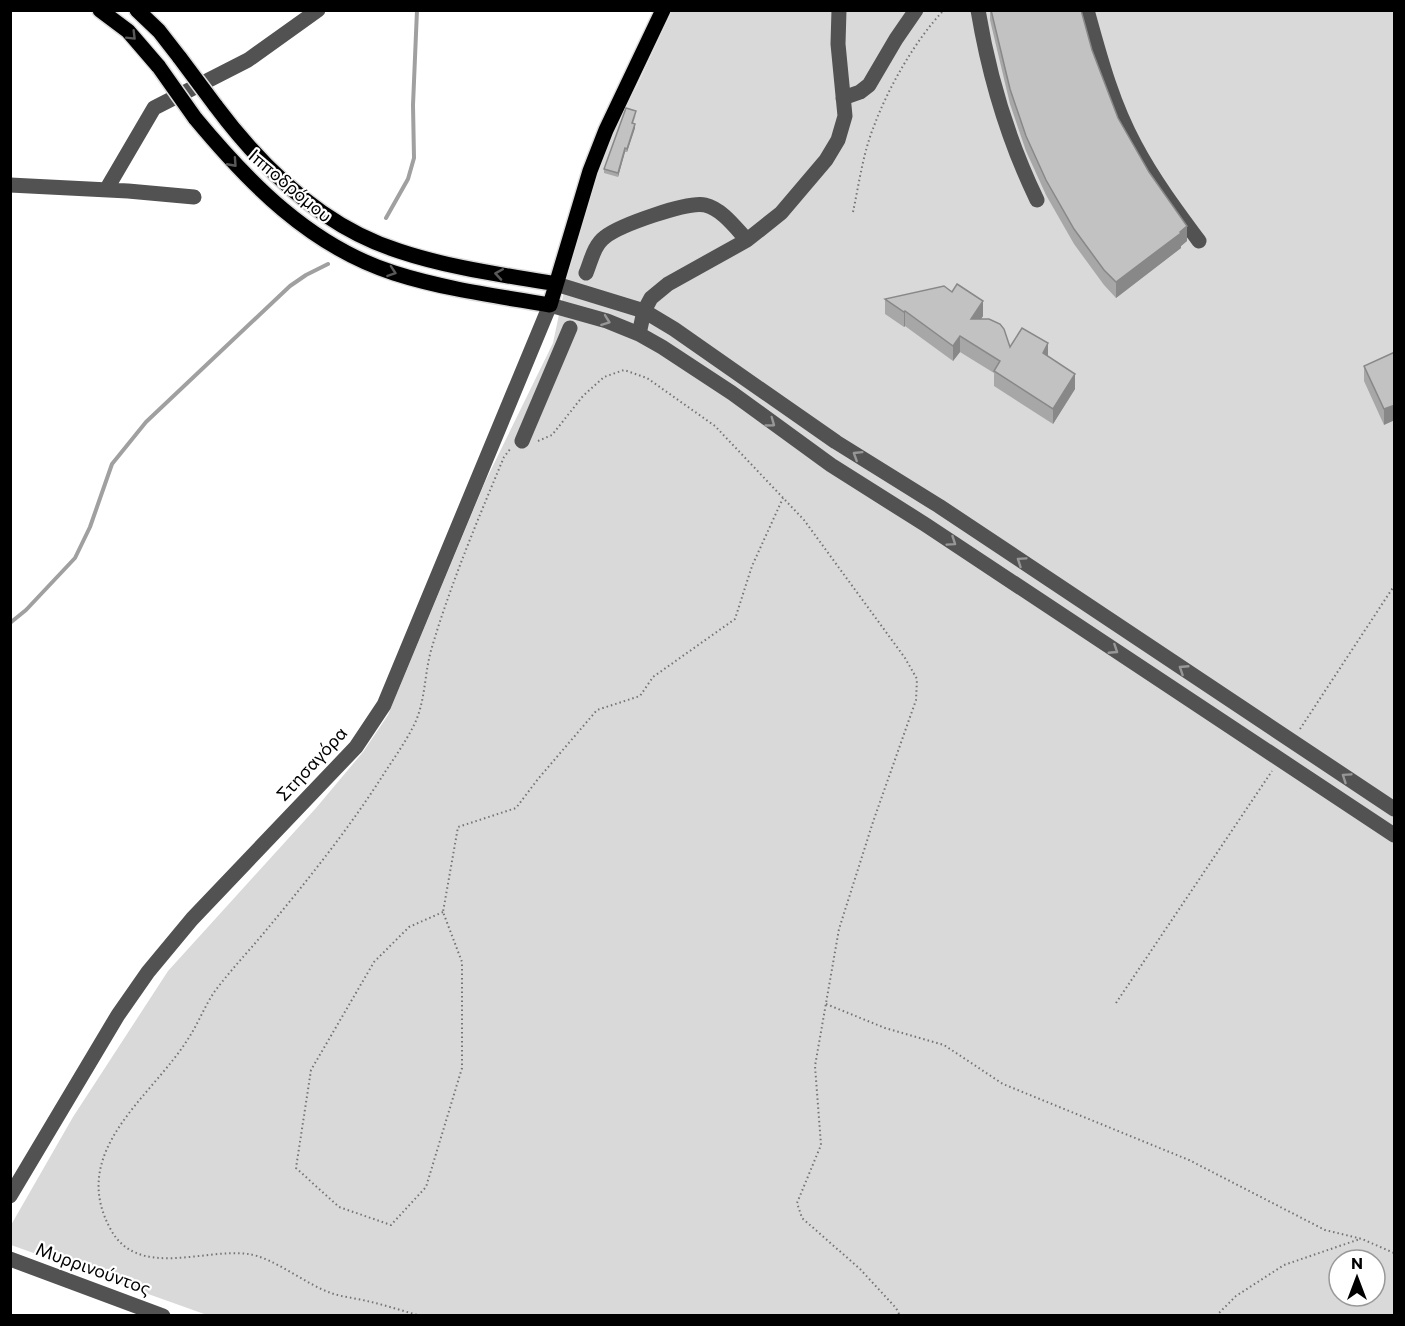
<svg xmlns="http://www.w3.org/2000/svg" width="1405" height="1326" viewBox="0 0 1405 1326" font-family="Commissioner,sans-serif">
<rect width="100%" height="100%" fill="#fff"/>
<path fill="#d9d9d9" fill-rule="evenodd" d="M672 11H1394V1315H207L11 1245V1225L73 1117 168 971 316 808 363 752 388 715 485 482 553 343 574 243 608 137 637 86ZM1339 1260H1375V1296H1339Z"/>
<g fill="none" stroke-linecap="round" stroke-linejoin="round">
<path stroke="#a0a0a0" stroke-width="4" d="M386 218 408 179 414 158 413 105 417 10
M10 623 26 610 75 558 90 527 112 464 146 422 290 286 306 275 328 264"/>
<path stroke="#d9d9d9" stroke-width="15" stroke-dasharray="15 8" stroke-linecap="butt" d="M571 325 586 273"/>
<g stroke="#dbdbdb" stroke-width="18">
<path id="major" d="M100 10 128 31 159 67
M137 10 159 31 180 58
M215 105C262 168 322 227 399 251 450 268 504 275 556 284
M195 118C249 183 310 246 394 273 444 289 497 296 550 305L590 171 606 130 663 10"/>
</g>
<path stroke="#747474" stroke-width="2" stroke-dasharray="1.5 3" stroke-linecap="butt" d="M853 212C859 184 863 153 874 126 888 88 916 39 944 10
M538 441 552 435 583 396 604 377 624 370 647 378 715 426 804 520 905 658 917 679 916 700 873 822 839 929 815 1066 821 1145 797 1203 802 1218 860 1269 896 1308 900 1316
M1300 729 1394 586
M443 912 409 927 374 962 311 1070 296 1168 339 1207 391 1225 426 1187 462 1068V962L443 912 458 827 516 808 538 779 597 710 640 696 653 677 735 619 752 566 783 498
M1116 1003 1272 771
M826 1004 885 1028 944 1045 1003 1084 1189 1160 1325 1230 1362 1239 1394 1253
M421 1316C403 1311 385 1305 367 1301 355 1298 342 1297 331 1293 305 1284 273 1257 248 1254 204 1248 138 1279 111 1230 67 1151 151 1098 188 1039 198 1024 205 1005 215 991 230 971 247 953 263 934 306 882 349 829 385 772 395 757 406 741 414 725 426 701 424 673 432 647 451 583 478 519 504 457L511 448
M1216 1316 1236 1296 1284 1265 1360 1239"/>
<path stroke="#525252" stroke-width="15" d="M978 10C989 76 1008 140 1037 200
M1087 10C1100 57 1112 103 1135 145 1153 179 1176 210 1199 241
M843 98 860 92 869 85 896 39 916 10
M10 185 128 191 194 197
M106 190 154 108 248 60 318 10
M586 273C591 261 594 245 605 237 620 225 688 201 705 205 722 209 735 227 747 240
M556 284 644 311 674 329 836 442 939 506 1394 809
M639 334 644 311 651 298 668 284 747 240 781 213 826 160 838 140 845 116 838 44 839 10
M522 441 570 328
M10 1196 118 1015 148 972 192 919 356 747 384 705 550 305 607 321 639 334 662 347 732 393 831 465 926 525 1394 835
M10 1259 163 1316"/>
<use href="#major" stroke="#000" stroke-width="15"/>
<g stroke="#dbdbdb" stroke-width="18" stroke-linecap="butt">
<path id="major-bridge" d="M180 58 215 105
M159 67 195 118"/>
</g>
<use href="#major-bridge" stroke="#000" stroke-width="15"/>
</g>
<path fill="#a7a7a7" d="M990 10H1081L1092 50 1118 118 1187 241 1181 246V248L1116 298 1104 285 1074 244 1046 195 1026 151 1010 104 990 20Z
M636 115 633 123 635 128 627 152H625L618 177 604 173V169Z
M885 299 983 316 981 319 1010 347 1048 356 1075 389 1053 424 994 386V373L960 352 953 361 905 326 904 327 885 314Z
M1395 352 1384 425 1364 381V366Z"/>
<path fill="#888" d="M635 124V128L627 152V149Z
M625 148V152L618 177V173Z
M1187 226V241L1181 246V248L1116 298V282Z
M983 301V316L971 334V319Z
M905 311V326L904 327V312Z
M960 336V352L953 361V346Z
M1048 343V359L1043 353Z
M1075 374V389L1053 424V409Z
M1395 405V420L1384 425V409Z"/>
<path fill="#c2c2c2" stroke="#888" stroke-width="1.5" d="M991 10H1081L1092 50 1118 118 1149 172 1187 226 1180 232 1181 233 1116 282 1104 270 1074 229 1046 180 1026 136 1010 89Z
M626 108 636 111 632 123 635 124 627 149 625 148 618 173 604 169Z
M957 284 983 301 971 319H989L1000 324 1004 329 1010 347 1022 328 1048 343 1043 353 1075 374 1053 409 994 371 1000 361 960 336 953 346 905 311 904 312 885 299 944 286 952 292Z
M1395 352V405L1384 409 1364 366Z"/>
<defs><path id="oneway-chevron" d="M-2-3.5L2.5 0L-2 3.5" fill="none" stroke-width="1.6" stroke-linecap="round" stroke-linejoin="round" transform="scale(1.5)"/></defs>
<g stroke="#595959">
<use href="#oneway-chevron" transform="translate(132 36) rotate(45)"/>
<use href="#oneway-chevron" transform="translate(233 163) rotate(48)"/>
<use href="#oneway-chevron" transform="translate(392 272) rotate(19)"/>
<use href="#oneway-chevron" transform="translate(499 274) rotate(-171)"/>
</g>
<g stroke="#979797">
<use href="#oneway-chevron" transform="translate(606 321) rotate(20)"/>
<use href="#oneway-chevron" transform="translate(771 423) rotate(36)"/>
<use href="#oneway-chevron" transform="translate(857 455) rotate(-148)"/>
<use href="#oneway-chevron" transform="translate(952 542) rotate(34)"/>
<use href="#oneway-chevron" transform="translate(1021 561) rotate(-146)"/>
<use href="#oneway-chevron" transform="translate(1114 650) rotate(33)"/>
<use href="#oneway-chevron" transform="translate(1183 669) rotate(-147)"/>
<use href="#oneway-chevron" transform="translate(1346 777) rotate(-146)"/>
</g>
<g text-anchor="middle" stroke-width="4.5" stroke-linejoin="round" paint-order="stroke">
<g font-size="18" fill="#000" stroke="#fff">
<text transform="translate(290 186) rotate(40)" y="6">Ιπποδρόμου</text>
<text transform="translate(312 764) rotate(-47)" y="6">Στησαγόρα</text>
<text transform="translate(93 1269) rotate(20)" y="6">Μυρρινούντος</text>
</g>
</g>
<rect width="1405" height="1326" fill="none" stroke="#000000" stroke-width="24"/>
<g transform="translate(1357 1278)"><circle r="28" fill="#ffffff" stroke="#999999" stroke-width="1.5"/>
<path d="M0-4.5L10 22L0 15L-10 22Z" fill="#000000"/>
<text y="-9" font-size="16" font-weight="bold" text-anchor="middle" fill="#000000">N</text>
</g>
</svg>
